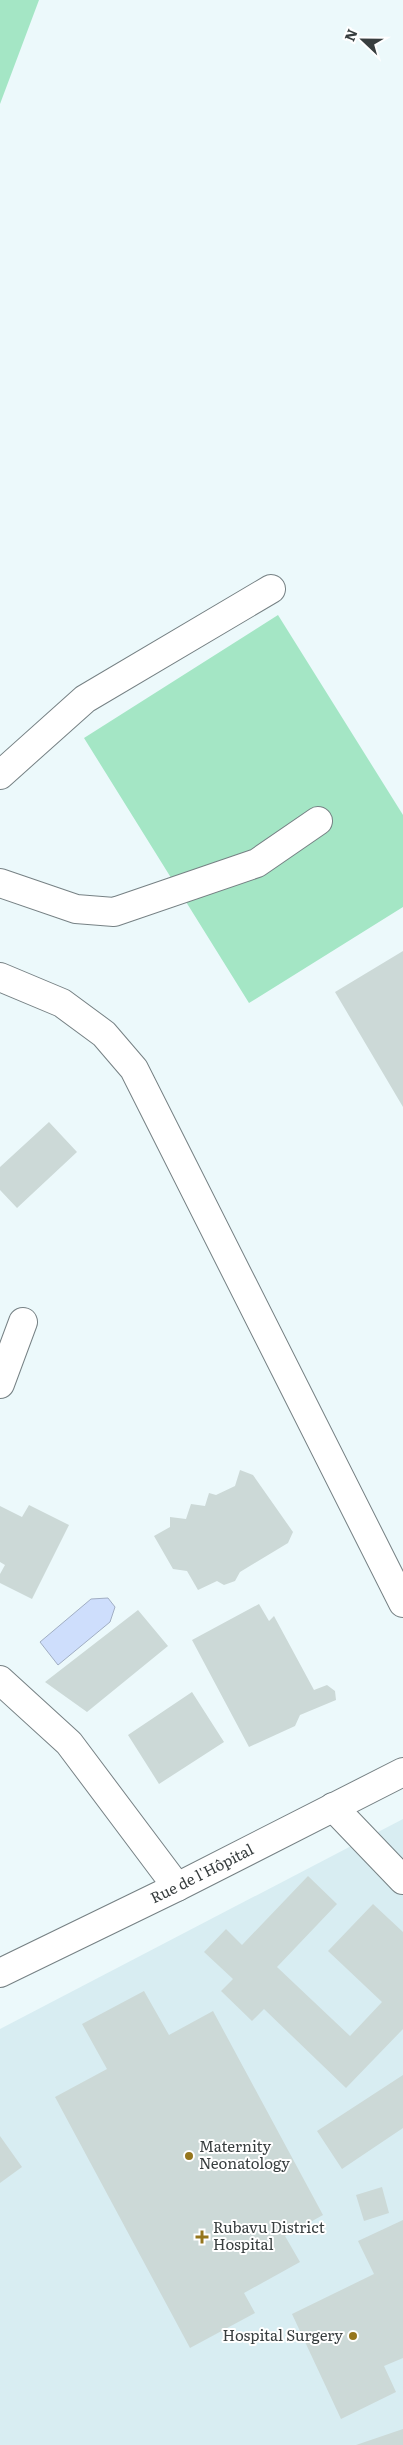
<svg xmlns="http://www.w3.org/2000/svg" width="403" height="2445" viewBox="0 0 403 2445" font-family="Literata,serif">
<rect width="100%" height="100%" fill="#ecf9fb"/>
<path fill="#d8edf2" d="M403 1819V2445H0V2029Z"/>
<path fill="#a4e6c5" d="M0 0H39L0 104Z
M278 615 403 815V907L249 1003 84 738Z"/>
<path fill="#cedefc" stroke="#a1aec3" d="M108 1598 115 1607 110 1622 58 1665 40 1642 91 1599Z"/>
<path fill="#ccd9d7" d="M403 951V1107L335 992Z
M49 1122 77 1152 17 1208 0 1190V1167Z
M240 1470 253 1475 293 1532 288 1543 240 1572 235 1581 224 1585 217 1581 198 1590 187 1571 173 1569 154 1536 170 1527V1517L186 1519 191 1504 205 1506 209 1493 216 1495 235 1486Z
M29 1505 69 1525 32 1599 0 1583V1574L5 1565 0 1562V1506L22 1517Z
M259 1604 269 1621 274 1616 314 1690 327 1685 335 1691 336 1700 300 1715 295 1726 249 1747 192 1640Z
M138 1610 168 1646 87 1712 45 1682Z
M192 1692 224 1742 159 1784 128 1735Z
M308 1876 337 1904 277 1967 350 2036 382 2002 328 1951 373 1904 403 1932V2029L346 2088 264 2009 252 2021 221 1991 233 1979 204 1952 226 1929 242 1945Z
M144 1991 169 2035 213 2011 323 2215 285 2236 300 2262 244 2293 255 2313 190 2348 55 2097 107 2069 82 2024Z
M403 2075V2128L342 2169 317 2131Z
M0 2136 22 2167 0 2183Z
M382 2187 389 2213 364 2221 356 2195Z
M403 2220V2358L384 2366 396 2392 341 2419 292 2314 374 2274 358 2241Z
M403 2429V2445H356Z"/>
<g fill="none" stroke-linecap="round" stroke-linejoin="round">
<g stroke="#768184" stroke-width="30">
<g id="minor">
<path d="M0 775 85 699 271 589"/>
<path d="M0 883 76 909 114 912 257 863 318 821"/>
<path d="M0 1384 23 1322"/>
<path d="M0 1680 69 1743 177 1887"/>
<path d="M333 1807 403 1880"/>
<path id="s1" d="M0 1973 177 1887 403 1772"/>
</g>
</g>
<g stroke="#768184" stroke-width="30">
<path id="major" d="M0 977 62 1003 104 1034 134 1069 403 1603"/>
</g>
<use href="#minor" stroke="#fff" stroke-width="28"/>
<use href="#major" stroke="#fff" stroke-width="28"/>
</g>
<g fill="#95761d" stroke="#fff" stroke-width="2">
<circle cx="189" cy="2156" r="5"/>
<path d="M199.5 2229.5h5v5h5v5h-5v5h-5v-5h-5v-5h5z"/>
<circle cx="353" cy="2336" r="5"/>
</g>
<g text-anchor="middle" stroke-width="4" stroke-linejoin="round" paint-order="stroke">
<g font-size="15" fill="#383e3f" stroke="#fff">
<text dy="5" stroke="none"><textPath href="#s1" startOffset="225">Rue de l'Hôpital</textPath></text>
</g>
<g font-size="15" fill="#383e3f" stroke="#fff" text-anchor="start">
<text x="199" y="2152">Maternity<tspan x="199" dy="17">Neonatology</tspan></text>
<text x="213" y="2233">Rubavu District<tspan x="213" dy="17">Hospital</tspan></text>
<text x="343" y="2341" text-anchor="end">Hospital Surgery</text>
</g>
</g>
<g transform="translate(363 40) rotate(292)" stroke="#ffffff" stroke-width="4" paint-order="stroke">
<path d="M0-4L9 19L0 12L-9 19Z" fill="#383e3f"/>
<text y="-8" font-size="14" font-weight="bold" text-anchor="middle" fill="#383e3f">N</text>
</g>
</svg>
